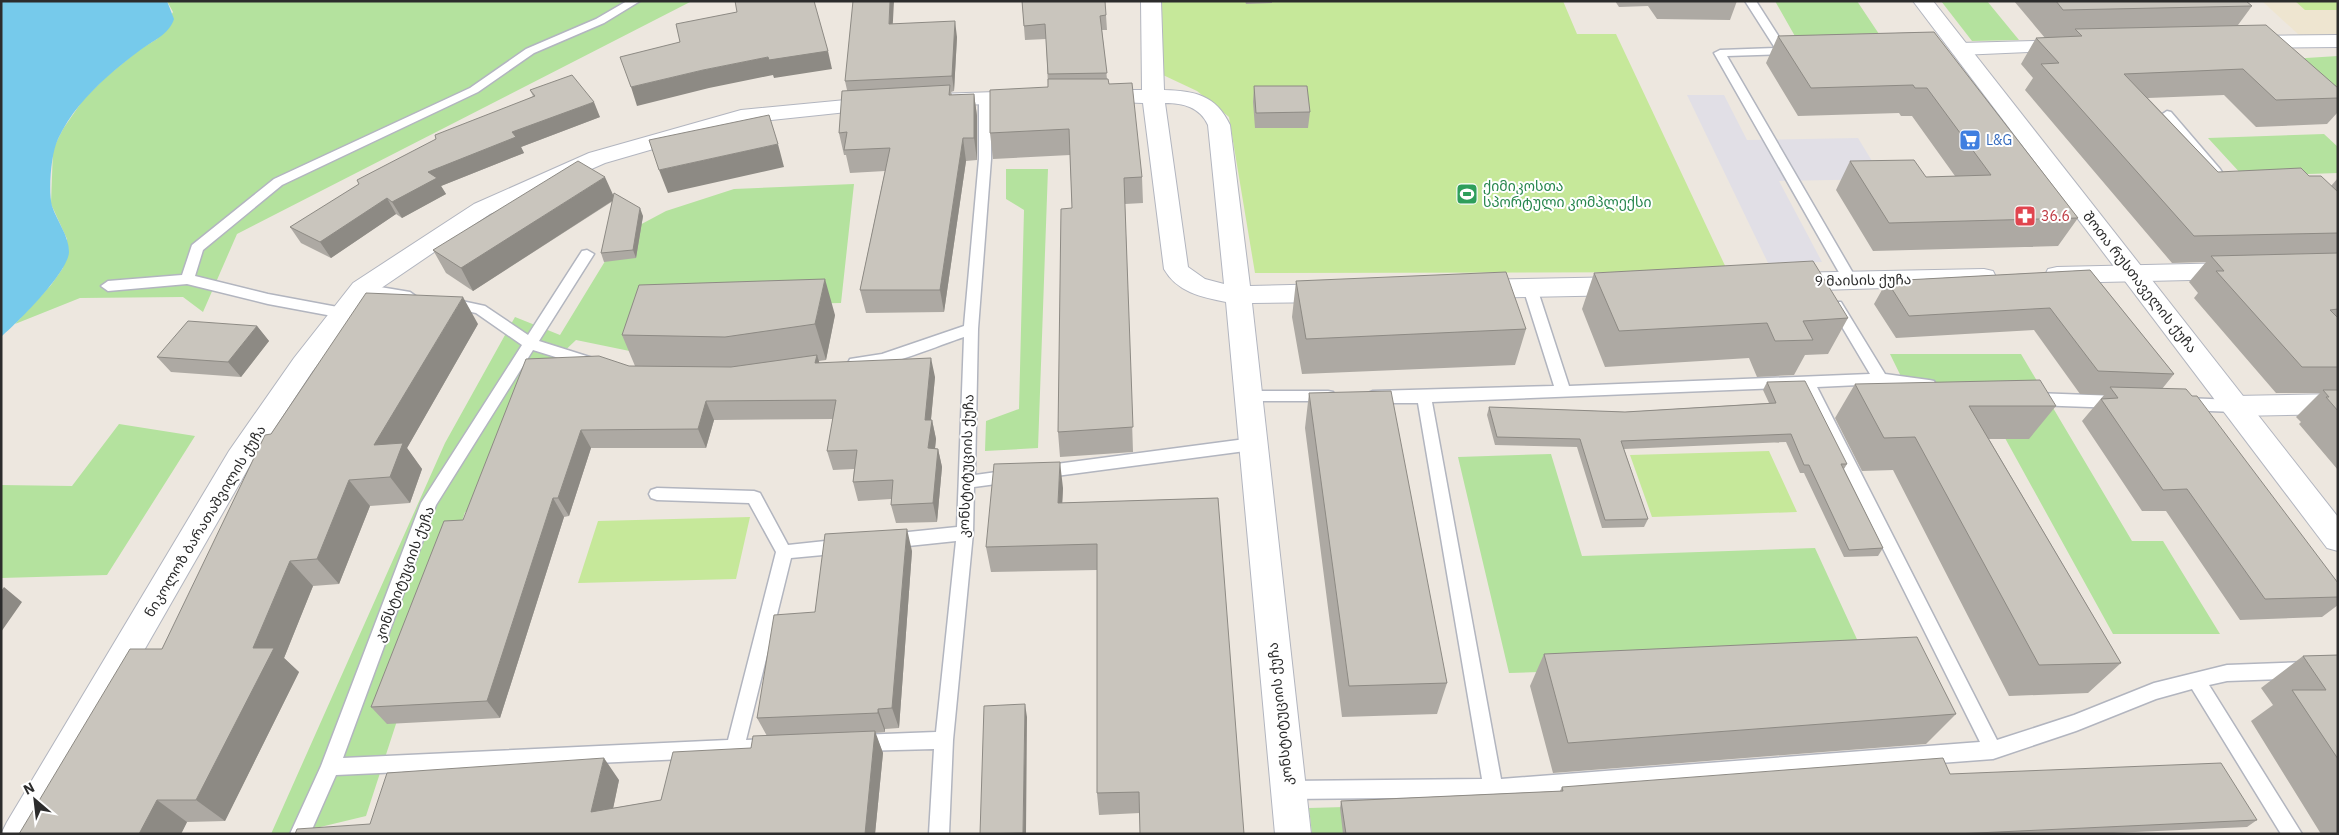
<svg xmlns="http://www.w3.org/2000/svg" width="2339" height="835" viewBox="0 0 2339 835" font-family="'IBM Plex Sans','Noto Sans Georgian',sans-serif">
<rect width="100%" height="100%" fill="#ede7df"/>
<path fill="#e1dfe6" d="M1687 95H1724L1747 140 1858 138 1883 179 1779 181 1822 262 1768 263Z"/>
<path fill="#eee5d0" d="M2262 1H2338V35H2299Z"/>
<path fill="#b4e29e" d="M167 1H692L237 234 203 312 183 297 80 298 15 324 51 285 63 268 67 239 51 204 53 149 63 129 83 100 106 77 139 50 157 39 173 12Z
M1775 1H1857L1881 37 1796 38Z
M1941 1H1987L2019 40 1972 41Z
M2338 56V112L2276 60Z
M2324 134 2338 147V173L2243 176 2208 138Z
M1006 169H1048L1038 448 985 451 986 421 1019 409 1024 210 1006 199Z
M854 184 841 303 677 306 654 356 576 340 532 382 494 506 465 512 366 816 312 829 310 834H271L445 443 515 317 560 335 621 235 666 211 734 189Z
M1890 354H2021L2132 541H2163L2220 634H2113L1989 409H1917Z
M119 424 195 436 107 575 1 578V485L72 486Z
M1551 454 1582 556 1815 548 1867 661 1509 673 1458 457Z
M1487 803 1498 834H1312L1309 808Z"/>
<path fill="#c6e89a" d="M1162 1H1563L1577 34H1616L1728 272 1255 273 1229 117 1197 91 1163 75Z
M2295 1H2338V10H2305Z
M1769 451 1797 512 1652 517 1630 455Z
M750 517 736 579 578 583 598 521Z"/>
<path fill="#76caeb" d="M1 1H167L174 19C169 35 152 41 139 51 128 59 117 68 107 77 87 95 69 115 58 139 51 153 48 191 52 206 57 221 69 236 69 252 68 273 17 323 1 337Z"/>
<g fill="none" stroke-linecap="round" stroke-linejoin="round">
<g stroke="#b2b5bf" stroke-width="3">
<path id="lane" d="M627 1H640L604 23 534 53 478 92 282 185 203 250 195 276 268 294 343 308 348 310 350 313 348 316 343 318 268 304 187 284 108 291 101 286 108 281 182 275 192 245 274 179 470 88 526 49 596 19Z
M1745 1H1756L1786 48 1795 49 1797 51 1791 54 1727 56 1857 280 1855 283H1845L1714 53 1720 50 1775 48Z
M985 94 991 98V159L978 329 975 475 1011 470 1017 472 1019 476 1017 480 1011 482 974 487 973 533 953 740 949 834H929L934 749 859 751 853 749 850 743 853 737 859 735 936 732 956 541 889 548 883 546 881 541 883 536 889 534 957 527 964 337C939 345 873 374 850 367L848 363 850 359 882 354 964 326 979 159V98Z
M2167 111 2171 112 2220 169 2222 172 2220 175H2212L2163 118 2161 115Z
M587 250 594 254 539 341 596 359 598 363 596 367 591 368 533 350 436 505 343 758 728 740 776 552 749 503 657 500 651 498 649 494 651 490 657 488 754 491 760 493 788 545 844 539 850 541 852 546 850 551 844 553 791 558 746 740 771 739 777 741 780 747 777 753 771 755 336 775 310 834H290L321 766 421 503 522 345 476 313 443 306 441 303 448 298 485 306 528 335 582 251Z
M1530 283 1537 288 1569 386 1870 374 1829 305 1831 302H1841L1885 374 1929 380 1934 381 1936 385 1934 389 1929 390 1880 384 1817 387 1997 740 2074 715 2154 683 2227 665 2338 661V677L2227 681 2209 685 2302 834H2281L2192 689 2156 699 2076 731 1993 759 1493 797 1288 799 1281 796 1279 790 1281 784 1288 781 1482 779 1418 403H1373L1368 401 1366 397 1368 393 1373 391 1554 386 1523 288ZM1802 387 1980 742 1501 779 1432 402Z
M362 284 410 292 417 297 410 302 357 292 355 289 357 286Z
M1248 391H1328L1333 392 1335 396 1333 400 1328 401H1248L1243 400 1241 396 1243 392Z
M2034 393 2118 396 2123 398 2125 402 2123 406 2118 408 2034 405 2029 403 2027 399 2029 395Z
M2184 398 2235 400 2240 402 2242 406 2240 410 2235 412 2184 410 2179 408 2177 404 2179 400Z
M1253 438 1258 440 1261 444 1258 448 1253 450 1041 478 1036 476 1033 472 1036 468 1041 466Z"/>
</g>
<g stroke="#b2b5bf" stroke-width="2">
<path id="street" d="M1141 1H1161L1164 90C1195 91 1216 95 1230 125L1250 286 1332 284 1341 287 1345 293 1341 299 1332 302 1252 303 1311 834H1275L1226 302C1201 297 1177 292 1164 269L1143 103 1089 101 1086 96 1089 91 1097 90H1142ZM1165 103C1183 103 1200 107 1208 125L1224 284 1205 279 1188 267Z
M2338 35V47L2249 48 2242 46 2239 42 2242 38 2249 36Z
M2069 40 2076 42 2079 46 2076 50 1960 55 1953 53 1950 49 1953 45 1960 43Z
M1027 91 1035 92 1038 97 1035 102 937 106 929 105 926 100 929 95 937 94Z
M877 97 885 98 888 103 885 108 743 123 605 163 490 214 371 295 312 372 249 467 39 834H1L7 822 229 451 294 358 353 283 474 204 589 153 741 110Z
M2234 263 2243 265 2246 271 2243 277 2234 279 2057 283 2048 281 2045 275 2048 269 2057 267Z
M1984 269 1993 271 1996 277 1993 283 1984 285 1787 291 1778 288 1775 282 1778 276 1787 273Z
M1626 277 1635 280 1639 286 1635 292 1626 295 1474 298 1465 295 1461 289 1465 283 1474 280Z
M2338 394V414L2235 416 2225 413 2221 406 2225 399 2235 396Z"/>
</g>
<g stroke="#b2b5bf" stroke-width="2">
<path id="secondary" d="M1913 1H1933L2338 517V551L2327 548Z"/>
</g>
<use href="#lane" fill="#fff" fill-rule="evenodd"/>
<use href="#street" fill="#fff" fill-rule="evenodd"/>
<use href="#secondary" fill="#fff" fill-rule="evenodd"/>
</g>
<path fill="#ada9a3" d="M1022 1 1106 15 1107 30H1102L1107 79 1142 177 1143 203 1125 204 1133 452 1060 457 1058 432 1072 208 1070 155 993 159 990 133 1048 87 1046 39 1025 40Z
M1245 1H1272V3L1246 4Z
M1615 1H1737L1730 20 1657 19 1648 6 1619 7Z
M2014 1H2246L2252 6 2238 25 2338 88V112L2327 124 2256 127 2224 95 2148 98 2218 172 2309 176 2331 186 2338 178V470L2299 424 2301 422 2296 417 2320 393H2276L2194 298 2198 293 2189 282 2206 262 2172 263 2025 90 2033 78 2021 64 2036 38H2045Z
M893 24 957 37 954 91 951 92 952 95 974 94 977 116V160L966 161 944 312 866 313 860 290 885 171 850 173 846 155H844L839 133 847 90 845 81Z
M1934 32 2078 218 2058 246 1873 251 1836 190 1850 161 1926 177 1955 176 1912 116H1901L1899 113 1798 116 1766 63 1778 36Z
M1254 86 1310 112 1308 128H1255L1253 102Z
M530 90 600 117 521 147 524 153 441 186 446 194 402 218 396 214 331 258 301 243 290 227 533 96Z
M614 197 643 216 636 258 604 262 601 253 613 201 473 291 446 273 433 250Z
M2090 270 2174 374 2162 389 2338 583V605L2322 617 2240 620 2166 511H2142L2082 421 2104 395 2080 394 2034 330 1896 338 1874 304 1887 281Z
M1594 273 1848 318 1828 354 1805 355 1794 375 1757 377 1749 358 1605 367 1582 309Z
M1296 281 1526 329 1515 365 1302 374 1292 317Z
M835 315 826 360 819 361V363L935 377 931 420H932L936 439 935 448 938 449 942 467 937 522 896 523 891 505V499L858 501 853 482 854 469 833 470 827 451 833 419 714 420 706 448H591L569 516 564 517 500 718 387 724 371 707 463 520 629 366H635L622 335Z
M478 324 407 448 422 469 410 503 370 506 339 584 313 586 284 658 299 672 225 821 187 822 181 834H19L162 649 271 434Z
M257 326 269 341 241 377 171 372 157 357Z
M1767 382 1847 464 1844 469 1883 548 1878 556 1844 557 1804 473H1800L1786 442 1624 449 1648 519 1644 527 1602 528 1577 447 1495 445 1487 415 1489 407 1625 412 1769 403 1763 390Z
M1855 384 2056 406 2029 439H1989L2121 663 2088 693 2009 696 1893 470 1862 471 1835 418Z
M1309 393 1447 683 1437 714 1342 717 1305 428Z
M1063 488 1062 503 1218 498 1140 813 1099 815 1097 793V570L991 572 986 547Z
M912 551 899 728 885 729V732L875 733 883 753 875 834H295L370 824 619 780 613 808 661 800 751 748 767 736 757 718 815 612Z
M1544 654 1956 714 1926 744 1553 773 1530 686Z
M2338 655V834H2321L2251 721 2273 705 2261 688 2303 656Z
M1950 774 2257 820 2247 827 2091 834H1343L1340 808 1341 801 1560 791 1562 787Z"/>
<path fill="#8d8a84" d="M890 1H894L892 39 889 24Z
M955 21 957 37 954 91 952 76Z
M828 51 832 69 774 78 773 75 709 88 637 106 631 87 703 70 768 57Z
M974 94 977 116V160L974 138Z
M594 102 600 117 521 147 524 153 441 186 446 194 402 218 392 202 428 172 512 132Z
M963 138 966 161 944 312 940 290Z
M778 144 784 167 668 193 659 170Z
M605 177 615 199 473 291 461 268Z
M387 198 396 214 331 258 320 242Z
M640 208 643 216 636 258 633 250Z
M825 279 835 315 826 360 815 324Z
M463 297 478 324 407 448 422 469 410 503 390 477 374 445Z
M257 326 269 341 241 377 228 362Z
M817 355 823 374 815 363Z
M931 358 935 377 929 439 925 420Z
M706 401 714 420 706 448 698 429Z
M932 420 936 439 933 467 928 448Z
M581 430 591 448 569 516 558 498Z
M938 449 942 467 937 522 933 503Z
M1060 462 1063 488 1061 529 1058 503Z
M349 480 370 506 339 584 317 559Z
M553 498 564 517 500 718 487 701Z
M907 529 912 551 899 728 892 708Z
M290 561 313 586 284 658 299 672 225 821 196 800 253 648Z
M4 587 22 602 1 632V591Z
M1025 704 1027 717 1026 834H1023Z
M878 709 885 729V732L878 713Z
M875 731 883 753 875 834H865Z
M604 758 619 780 608 833 591 812Z
M157 800 187 822 181 834H139Z"/>
<path fill="#c9c5bd" stroke="#8d8a84" d="M735 1H814L828 51 769 60 768 57 703 70 631 87 620 57 680 42 676 24 737 12Z
M853 1H890L889 24 955 21 952 76 845 81Z
M1022 1H1105L1106 15 1100 16 1107 73 1048 74 1045 24 1024 26Z
M2056 1H2246L2252 6 2063 10Z
M2266 25 2338 88V98L2276 100 2243 69 2124 74 2218 172 2301 168 2309 176H2321L2338 192V233L2194 236 2041 64 2059 63 2036 38 2082 36 2075 29Z
M1934 32 2078 218 1889 223 1850 161 1914 160 1926 177 1991 175 1927 88H1915L1913 85 1811 88 1778 36Z
M572 75 594 102 512 132 516 137 428 172 437 178 392 202 387 198 320 242 290 227 359 184 357 180 436 139 435 135 535 96 530 90Z
M1048 79H1108L1109 84 1132 83 1142 177 1124 178 1133 427 1058 432 1061 209 1072 208 1069 129 990 133V90L1048 87Z
M950 85 949 95 974 94V138H963L940 290H860L890 148 844 150 847 132 839 133 842 91Z
M1254 86H1307L1310 112 1256 113Z
M769 115 778 144 659 170 649 140Z
M578 161 605 177 461 268 433 250Z
M614 193 640 208 633 250 601 253Z
M2338 253V309L2330 310 2338 318V367H2302L2216 271H2224L2211 256Z
M1813 261 1848 318 1803 321 1813 340 1775 341 1767 323 1619 331 1594 273Z
M2090 270 2174 374 2098 371 2050 308 1909 316 1887 281Z
M1506 272 1526 329 1306 339 1296 281Z
M825 279 815 324 725 337 622 335 639 285Z
M366 293 463 297 374 445 403 443 390 477 349 480 317 559 290 561 253 648H274L196 800H157L139 834H19L130 649H162L265 435 271 434Z
M188 321 257 326 228 362 157 357Z
M817 355 815 363 931 358 925 420H932L928 448 938 449 933 503 891 505 893 480 853 482 857 450 827 451 836 400 706 401 698 429 581 430 558 498H553L487 701 371 707 444 521 463 520 526 359 599 356 629 366 731 367Z
M2040 380 2056 406H1969L2121 663 2039 665 1915 437 1884 438 1855 384Z
M1805 381 1847 464H1841L1883 548 1849 550 1809 465H1804L1791 434 1621 441 1648 519 1605 520 1580 439 1497 437 1489 407 1625 412 1776 403 1767 382Z
M2110 387 2186 389 2192 396H2197L2338 583V597L2265 599 2187 489 2163 490 2101 399 2118 398Z
M2323 390H2338V411L2326 397H2329Z
M1391 391 1447 683 1349 686 1309 393Z
M1060 462 1058 503 1218 498 1244 834H1140L1139 792 1097 793V544L986 547 994 464Z
M907 529 892 708 878 709V713L757 718 774 615 815 612 825 534Z
M1917 637 1956 714 1568 743 1544 654Z
M2338 655V759L2292 690H2326L2303 656Z
M1025 704 1023 833 980 834 984 706Z
M875 731 865 834H295L297 829 370 824 387 773 604 758 591 812 661 800 673 752 751 748 753 736Z
M1943 758 1950 774 2221 763 2257 820 1955 834H1346L1341 801 1563 791 1562 787Z"/>
<defs>
<g id="supermarket-square" transform="scale(1.125)"><rect x="-9" y="-9" width="18" height="18" rx="4" fill="#3f7fe0" stroke="#fff"/><path d="M-6-5.5h2.5l.6 2H6L4.5 2H-2.5L-4.4-4H-6ZM-1.5 3.2a1.3 1.3 0 1 0 .1 0ZM3 3.2a1.3 1.3 0 1 0 .1 0Z" fill="#fff"/></g>
<g id="stadium-square" transform="scale(1.125)"><rect x="-9" y="-9" width="18" height="18" rx="4" fill="#2e9e5b" stroke="#fff"/><path d="M0-5a6.5 5 0 1 0 0 10a6.5 5 0 1 0 0-10ZM-3.5-1.8h7v3.6h-7Z" fill="#fff"/></g>
<g id="pharmacy-square" transform="scale(1.125)"><rect x="-9" y="-9" width="18" height="18" rx="4" fill="#e0444e" stroke="#fff"/><path d="M-2-6h4v4h4v4h-4v4h-4v-4h-4v-4h4Z" fill="#fff"/></g>
</defs>
<g fill-rule="evenodd">
<use href="#supermarket-square" x="1970" y="140"/>
<use href="#stadium-square" x="1467" y="194"/>
<use href="#pharmacy-square" x="2025" y="216"/>
</g>
<g text-anchor="middle" stroke-width="4" stroke-linejoin="round" paint-order="stroke">
<g font-size="14" fill="#366cbe" stroke="#fff" text-anchor="start">
<text x="1986" y="145">L&amp;G</text>
</g>
<g font-size="14" fill="#27864d" stroke="#fff" text-anchor="start">
<text x="1483" y="191">ქიმიკოსთა<tspan x="1483" dy="16">სპორტული კომპლექსი</tspan></text>
</g>
<g font-size="14" fill="#be3a42" stroke="#fff" text-anchor="start">
<text x="2041" y="221">36.6</text>
</g>
<g font-size="14" fill="#2c2c2c" stroke="#fff">
<text transform="translate(1863 280) rotate(-1)" y="5">9 მაისის ქუჩა</text>
<text transform="translate(2140 282) rotate(52)" y="5">შოთა რუსთაველის ქუჩა</text>
<text transform="translate(966 466) rotate(-88)" y="5">კონსტიტუციის ქუჩა</text>
<text transform="translate(205 521) rotate(-59)" y="5">ნიკოლოზ ბარათაშვილის ქუჩა</text>
<text transform="translate(404 574) rotate(-69)" y="5">კონსტიტუციის ქუჩა</text>
<text transform="translate(1280 714) rotate(-96)" y="5">კონსტიტუციის ქუჩა</text>
</g>
</g>
<rect width="2339" height="835" fill="none" stroke="#2c2c2c" stroke-width="5"/>
<g transform="translate(35 800) rotate(332)" stroke="#ffffff" stroke-width="4" paint-order="stroke">
<path d="M0-4L9 19L0 12L-9 19Z" fill="#2c2c2c"/>
<text y="-8" font-size="14" font-weight="bold" text-anchor="middle" fill="#2c2c2c">N</text>
</g>
</svg>
